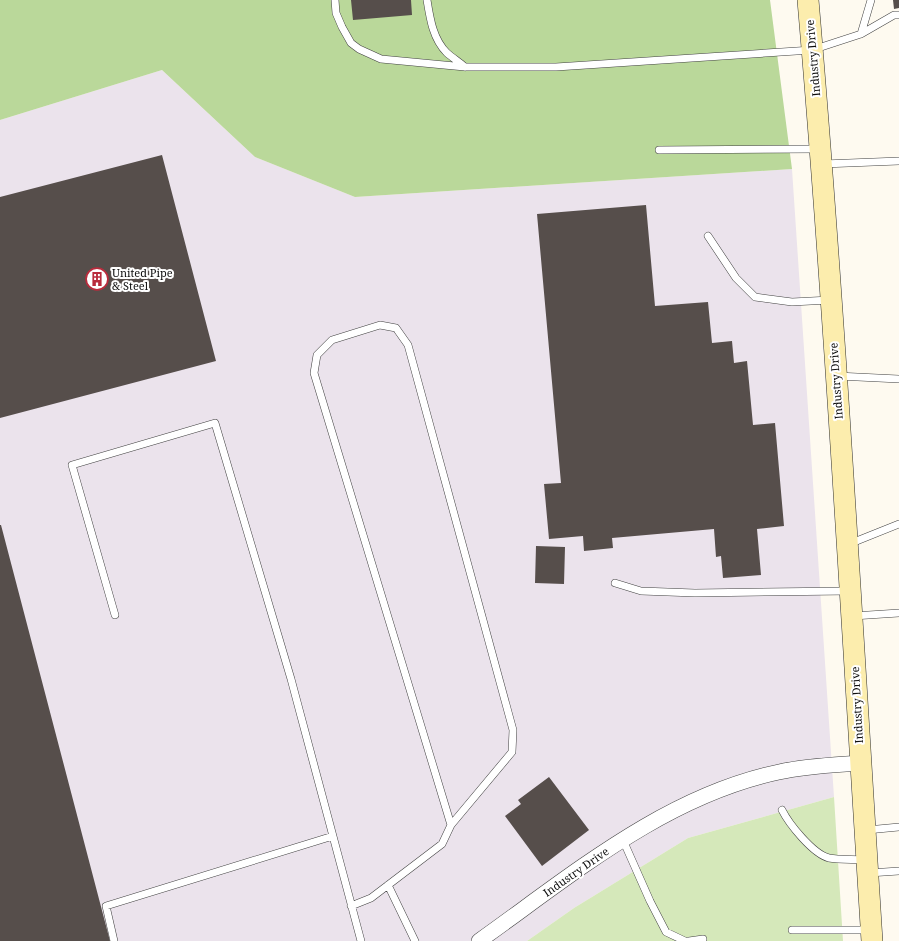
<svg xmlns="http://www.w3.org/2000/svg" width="899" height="941" viewBox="0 0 899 941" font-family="'Noto Serif',serif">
<rect width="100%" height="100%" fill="#fefaf0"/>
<path fill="#ebe3ec" d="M162 70 255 157 355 197 792 169 834 797 688 838 574 908 527 941H0V120Z"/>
<path fill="#d5e8ba" d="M834 797 843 941H527L574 908 688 838Z"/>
<path fill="#bad89a" d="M0 0H770L792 169 355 197 255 157 162 70 0 120Z"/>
<path fill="#564e4b" d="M351 0H411L412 15 353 20Z
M893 0H899V8L894 9Z
M162 155 216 361 0 418V197Z
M646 205 655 306 708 302 712 343 732 341 734 363 747 361 753 425 775 423 784 526 757 529 761 575 723 578 721 556 716 557 714 529 612 538 613 548 584 551 583 536 549 539 544 484 561 483 537 214Z
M0 525H1L110 941H0Z
M536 546 565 547 564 584 535 583Z
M549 777 589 830 542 866 505 816 521 804 518 800Z"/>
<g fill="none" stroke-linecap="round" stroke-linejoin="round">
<g stroke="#414141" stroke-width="8">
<path id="lane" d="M335 0 336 13 342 27 351 43 359 49 381 59 465 67H556L812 50 861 34 871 0
M427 0C430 19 433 39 447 53 453 58 459 62 465 67
M861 34 894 15H899
M659 150 819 149
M823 164 899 161
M708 236 736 278 755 297 792 302 830 300
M837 376 899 379
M849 544 899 524
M615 583 641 591 695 593 848 591
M115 615 72 465 215 423 291 679 361 941
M853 616 899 613
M782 810C789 824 813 854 829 858 839 860 855 859 866 860
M867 830 899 827
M623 840 650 901 666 932 685 941
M869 873 899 871
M388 885 415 941
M351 906 371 898 442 844 451 825 314 373 317 355 332 340 380 325 396 328 408 345 513 730 512 752 451 825
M792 930H869
M114 941 106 906 333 836
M689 941 703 939"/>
</g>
<g stroke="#414141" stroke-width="16">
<path id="street" d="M479 941C572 875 665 796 779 772 805 766 833 765 860 763"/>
</g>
<g stroke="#303030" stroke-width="22">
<path id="secondary" d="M808 0C835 313 852 627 872 941"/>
</g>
<use href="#lane" stroke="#fff" stroke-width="7"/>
<use href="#street" stroke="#fff" stroke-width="15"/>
<use href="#secondary" stroke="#fcedad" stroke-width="21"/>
</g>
<defs>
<g id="building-ring" transform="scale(1.15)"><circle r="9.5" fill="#fff" stroke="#b92b3c" stroke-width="1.5"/><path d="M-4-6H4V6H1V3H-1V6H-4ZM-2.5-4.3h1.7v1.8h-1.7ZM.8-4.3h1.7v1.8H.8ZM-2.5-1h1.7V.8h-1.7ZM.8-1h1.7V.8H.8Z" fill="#b92b3c"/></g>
</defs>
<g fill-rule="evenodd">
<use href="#building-ring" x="97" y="279"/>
</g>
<g text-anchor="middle" stroke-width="4" stroke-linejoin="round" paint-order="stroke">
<g font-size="11" fill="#0e0e0e" stroke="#fff">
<text transform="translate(813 58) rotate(-95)" y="4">Industry Drive</text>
<text transform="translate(836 381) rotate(-94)" y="4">Industry Drive</text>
<text transform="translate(857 705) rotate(-93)" y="4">Industry Drive</text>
<text transform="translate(576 872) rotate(-35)" y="4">Industry Drive</text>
</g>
<g font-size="11" fill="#0e0e0e" stroke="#fff" text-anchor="start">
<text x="112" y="277">United Pipe<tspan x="112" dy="13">&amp; Steel</tspan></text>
</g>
</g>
</svg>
